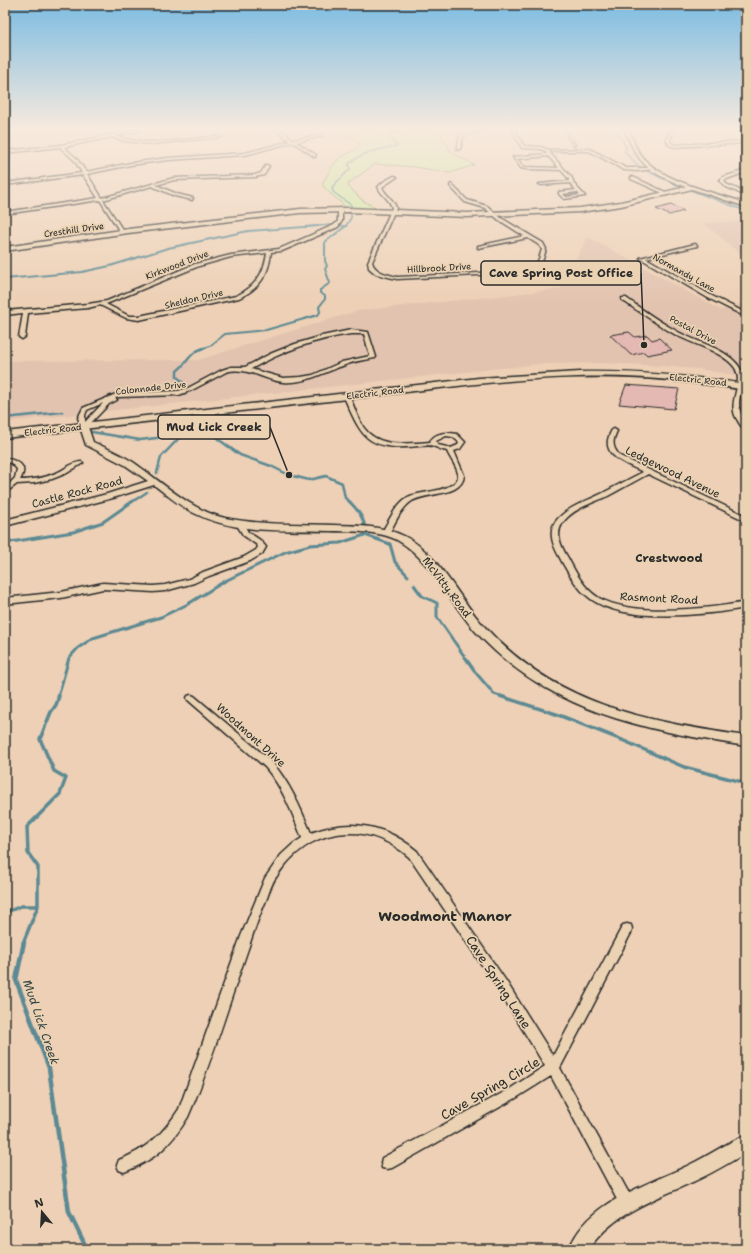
<svg xmlns="http://www.w3.org/2000/svg" width="751" height="1254" viewBox="0 0 751 1254" font-family="'Shantell Sans',sans-serif">
<rect width="100%" height="100%" fill="#edd0b5"/>
<filter id="ink" filterUnits="userSpaceOnUse"><feTurbulence type="fractalNoise" baseFrequency=".025" numOctaves="2"/><feDisplacementMap in="SourceGraphic" scale="8" xChannelSelector="R" yChannelSelector="G"/><feConvolveMatrix kernelMatrix="1 2 1 2 8 2 1 2 1" color-interpolation-filters="sRGB"/></filter>
<g filter="url(#ink)">
<path fill="#e2c3af" d="M746 221V258L703 223Z
M588 237 721 310 746 302V377L699 369 646 365 604 363 539 364 5 422V361L198 360 357 311 560 289Z"/>
<path fill="#cce89f" stroke="#7c8a65" d="M334 130H439L451 152 474 165 450 173 415 167 375 164 349 183 348 186 362 200 377 209 346 208C339 199 328 194 322 184 327 176 331 166 338 160 344 153 357 153 360 143L354 138Z"/>
<g fill="none" stroke-linecap="round" stroke-linejoin="round">
<path stroke="#5b8993" stroke-width="1.5" d="M616 130 626 147 625 152 642 169
M647 171 683 188
M690 190 746 211
M339 226H347
M304 227 332 225
M345 227 351 218V205L333 192 332 187 350 169 349 164C362 152 380 149 397 146L389 135 396 132 394 130"/>
<path stroke="#5b8993" stroke-width="2" d="M5 279 82 272 110 266 168 248 248 231 318 226
M201 349 210 346 225 334 266 330 318 315 320 312 319 307 325 299V296L320 293V290L330 283 325 269 327 266 325 261V242L346 226"/>
<path stroke="#5b8993" stroke-width="2.5" d="M184 383 177 377V371C189 362 189 352 204 348
M5 418 62 412
M199 424 202 429 214 434 218 439 240 455 271 466 289 475 309 480 326 476 342 483 345 498 350 502
M92 432 140 440 182 435
M157 473 161 457 182 435 201 422
M132 502 147 492"/>
<path stroke="#5b8993" stroke-width="3" d="M349 501C356 508 365 518 365 529
M365 535 390 544 395 562 408 576
M5 543 73 532 103 522 133 501
M414 585 422 596 437 603V617L476 673 494 694 503 697
M58 697 69 658 78 648 93 638 161 617 188 604 225 581 285 552 310 545 340 543 365 535"/>
<path stroke="#5b8993" stroke-width="3.5" d="M500 696 556 714 622 740 684 767 742 782 746 780
M5 913 21 906H38
M23 943 38 906V867L28 853 27 827 60 794 66 778 54 771 40 739 51 712 56 705 59 696"/>
<path stroke="#5b8993" stroke-width="4.5" d="M24 942 16 980 49 1068 69 1212 87 1249"/>
</g>
<path fill="#e4b8b3" stroke="#2b2b2b" d="M671 205 684 211 669 215 656 209Z
M629 332 635 337 647 335 652 340 659 338 672 350 647 355 644 352 631 355 610 335Z
M626 385 679 389 674 409 619 404Z"/>
<g fill="none" stroke-linecap="round" stroke-linejoin="round">
<g stroke="#2b2b2b" stroke-width="3">
<path id="street" d="M133 130H141L116 136C149 148 186 138 220 136L222 137 151 144 125 141 112 137 64 147 77 159 86 172 131 163 168 158 245 153 290 141 276 130H280L294 140 321 135 323 136 296 142 316 155 315 157 293 142 245 155 168 160 131 165 87 174 102 198 174 178 255 175 261 173 266 165 269 166 264 175 255 177 174 180 156 185 177 194 193 198 192 200 175 196 152 186 103 200 124 232 122 233 120 232 100 200 5 214V212L98 198 83 175 5 185V183L82 173 75 161 60 147 5 153V151L61 145Z
M477 130H485L463 136 460 149 457 150 460 134Z
M512 130H515L524 146 541 147 549 150 590 149 626 168H653L655 169 637 171 624 170 589 151H552L549 152 572 178 574 184 585 196 564 199 559 194V192L576 190 570 183 541 185 539 184 569 181V179L561 170 526 169 521 168 513 157 547 154 546 151 541 149 522 148ZM548 156 559 168 526 167 523 166 517 159ZM577 192 580 195 566 197 563 194Z
M564 130H567L575 145H573Z
M672 130H675L670 139 671 143 675 145 746 141V143L675 147 669 145 666 139Z
M746 170V172L724 180 726 184 746 193V196L724 186 720 180 723 177Z
M394 176 397 177 382 187C385 195 394 199 396 208L372 262C375 273 388 274 397 277L522 271 534 267 539 259 542 249 539 245 528 238 478 248V246L524 236 499 220 485 208 465 202 450 186 451 184 467 200 487 206 501 218 543 243 546 249 543 259 538 268 522 273 397 279 376 274 369 268 368 262 392 208C390 199 381 195 378 187L383 182Z
M631 177H633L670 194 667 195 631 179Z
M340 209 342 210V221L338 227 282 251 271 252C269 275 259 289 239 298L139 320 126 318 100 305 88 308 28 313 25 337 22 339 19 337 23 313 5 315V311L88 304 107 301 195 264 231 255 279 249 334 225 338 221V210ZM267 253C264 274 255 287 236 296L139 316H129L106 304 199 266 231 257Z
M695 244 697 245V246L646 258 712 296 746 313V317L708 298 640 258Z
M622 298H626C643 310 661 323 680 333 699 343 728 349 740 368 748 380 739 392 739 404 739 414 746 420 746 430 742 428 740 425 738 421 725 403 745 385 735 368 724 352 693 344 676 335 658 325 640 312 622 300Z
M351 330 368 332 376 357 375 358C365 360 354 361 345 365 324 372 306 384 283 382 263 380 247 366 226 372L192 390 179 395 119 397 115 398 117 400 109 404 86 428H82L78 418 83 408 116 394 178 391 188 388 222 370 231 367H245L270 354 295 344 322 336ZM351 334H364L370 356 342 362 313 375 301 377 283 378 251 369C283 351 315 339 351 334ZM103 403 85 422V415L87 410Z
M347 395 350 397C354 407 358 419 364 428 379 449 409 443 431 442L430 441C436 432 447 432 457 434L465 442 460 449 454 451 464 475C463 497 426 492 412 501 401 508 395 523 389 534H383L382 532C389 521 396 504 408 497 419 491 460 492 458 474 457 466 450 459 447 451 442 450 438 448 433 446 428 444 414 447 408 447 364 449 360 432 344 397ZM446 436 453 437 459 442 458 445 451 448 438 445 436 441Z
M614 429 617 431C612 441 612 448 620 456L746 516V521L648 474C635 481 621 489 608 496 593 503 571 509 562 524 555 535 562 548 568 558 576 573 584 589 599 598 633 617 709 609 746 602V608C707 615 625 624 591 599 577 589 568 573 560 558 554 547 547 533 556 521 567 507 587 501 603 493 616 486 629 479 643 472 625 463 597 455 612 430Z
M5 458C18 461 29 465 20 480 33 480 44 478 56 473 64 470 74 461 82 462L83 463 67 473 52 479 34 483 17 484 5 493V488L15 478 17 469 11 463 5 462Z
M239 523H243L248 532 260 540 266 547 262 554 250 561 209 576 194 583 165 591 153 592 103 589 61 598 5 604V598L61 592 103 583 153 586 165 585 189 579 203 572 244 557 256 550 258 547 257 545 243 535 237 525Z
M191 695 194 696 271 761C290 783 300 807 311 833 350 818 385 824 417 851L506 981 553 1056 623 925 627 924 631 925 632 929 631 933 560 1068 632 1199 634 1204 632 1209 627 1211 622 1209 551 1076 516 1098 392 1168 387 1169 382 1168 381 1163 382 1158 508 1090 545 1066 498 989 409 857C365 819 309 827 277 876 272 882 270 890 267 898 260 914 254 930 249 946 229 1003 212 1062 188 1117 171 1145 155 1160 124 1172L119 1170 117 1165 119 1160C147 1149 163 1134 179 1109L241 936 265 878 281 855 293 844 302 838C292 812 283 788 265 767L188 700 187 698 188 696Z"/>
</g>
<g stroke="#2b2b2b" stroke-width="3">
<path id="secondary" d="M625 130H629C633 140 636 150 643 158 664 182 716 193 746 203V207L692 189 621 206 580 212 467 217 348 212 300 213 128 233 5 251V247L128 229 300 209 348 208 467 213 580 208 621 202 686 187C652 174 638 166 625 130Z
M84 424 88 427 93 442C106 448 120 454 133 462 162 482 190 510 225 518 261 525 298 524 334 525 357 526 382 525 404 536 437 552 458 597 483 625 555 705 645 721 746 736V746C644 730 549 712 476 632 451 604 430 558 397 540 377 530 352 532 330 531 286 530 236 534 196 514 181 507 167 495 154 485L113 498 5 526V520L107 494 148 481 125 465 86 445 80 427Z
M746 1135V1153C730 1162 714 1172 697 1180 659 1198 613 1212 589 1249H569C588 1201 646 1186 689 1165 708 1156 726 1143 746 1135Z"/>
</g>
<g stroke="#2b2b2b" stroke-width="3">
<path id="primary" d="M580 372C636 371 691 376 746 384V390C690 381 635 375 578 377 501 379 424 390 347 399 233 412 119 425 5 438V432L479 378Z"/>
</g>
<use href="#street" fill="#ead2b2" fill-rule="evenodd"/>
<use href="#secondary" fill="#ead2b2" fill-rule="evenodd"/>
<use href="#primary" fill="#ead2b2" fill-rule="evenodd"/>
</g>
</g>
<linearGradient id="sky" x2="0" y2="1"><stop stop-color="#7cbce2"/><stop offset="0.42" stop-color="#f7eade"/><stop offset="1" stop-color="#f7eade" stop-opacity="0"/></linearGradient>
<rect width="751" height="306" fill="url(#sky)"/>
<g text-anchor="middle" stroke-width="3.5" stroke-linejoin="round" paint-order="stroke">
<g font-size="9" fill="#2b2b2b" stroke="#ead2b2">
<text transform="translate(74 230) rotate(-8)" y="3">Cresthill Drive</text>
<text transform="translate(177 265) rotate(-21)" y="3">Kirkwood Drive</text>
<text transform="translate(439 268) rotate(-3)" y="3">Hillbrook Drive</text>
<text transform="translate(684 273) rotate(29)" y="3">Normandy Lane</text>
<text transform="translate(194 299) rotate(-13)" y="3">Sheldon Drive</text>
<text transform="translate(693 330) rotate(28)" y="3">Postal Drive</text>
<text transform="translate(698 380) rotate(6)" y="3">Electric Road</text>
<text transform="translate(151 388) rotate(-6)" y="3">Colonnade Drive</text>
<text transform="translate(375 393) rotate(-7)" y="3">Electric Road</text>
<text transform="translate(53 430) rotate(-6)" y="3">Electric Road</text>
</g>
<g font-size="11" fill="#2b2b2b" stroke="#ead2b2">
<text transform="translate(673 472) rotate(26)" y="4">Ledgewood Avenue</text>
<text transform="translate(77 492) rotate(-15)" y="4">Castle Rock Road</text>
<text transform="translate(447 587) rotate(53)" y="4">McVitty Road</text>
<text transform="translate(659 598) rotate(3)" y="4">Rasmont Road</text>
<text transform="translate(251 735) rotate(42)" y="4">Woodmont Drive</text>
</g>
<g font-size="12" font-weight="bold" fill="#2b2b2b" stroke="#ead2b2">
<text x="669" y="562">Crestwood</text>
</g>
<g font-size="12" font-style="italic" fill="#374345" stroke="#ead2b2">
<text transform="translate(41 1022) rotate(71)" y="4">Mud Lick Creek</text>
</g>
<g font-size="13" fill="#2b2b2b" stroke="#ead2b2">
<text transform="translate(499 982) rotate(57)" y="5">Cave Spring Lane</text>
<text transform="translate(490 1088) rotate(-30)" y="5">Cave Spring Circle</text>
</g>
<g font-size="14" font-weight="bold" fill="#2b2b2b" stroke="#ead2b2">
<text x="445" y="921">Woodmont Manor</text>
</g>
</g>
<path fill="none" stroke="#2b2b2b" stroke-width="1.5" d="M644 345L641 273M289 475L270 427"/>
<g fill="#2b2b2b" stroke="#ead2b2" stroke-width="1.5">
<circle cx="644" cy="345" r="4"/>
<circle cx="289" cy="475" r="4"/>
</g>
<g fill="#ead2b2" stroke="#2b2b2b" stroke-width="1.5">
<rect x="481" y="261" width="160" height="24" rx="4"/>
<rect x="158" y="415" width="112" height="24" rx="4"/>
</g>
<g font-size="12" text-anchor="middle" font-weight="bold" fill="#2b2b2b">
<text x="561" y="277">Cave Spring Post Office</text>
<text x="214" y="431">Mud Lick Creek</text>
</g>
<rect width="751" height="1254" fill="none" stroke="#ead2b2" stroke-width="20"/>
<rect x="10" y="10" width="731" height="1234" fill="none" stroke="#2b2b2b" stroke-width="1.5" filter="url(#ink)"/>
<g transform="translate(42 1212) rotate(342)" stroke="#ead2b2" stroke-width="3" paint-order="stroke">
<path d="M0-3L7 15L0 10L-7 15Z" fill="#2b2b2b"/>
<text y="-6" font-size="11" font-weight="bold" text-anchor="middle" fill="#2b2b2b">N</text>
</g>
</svg>
